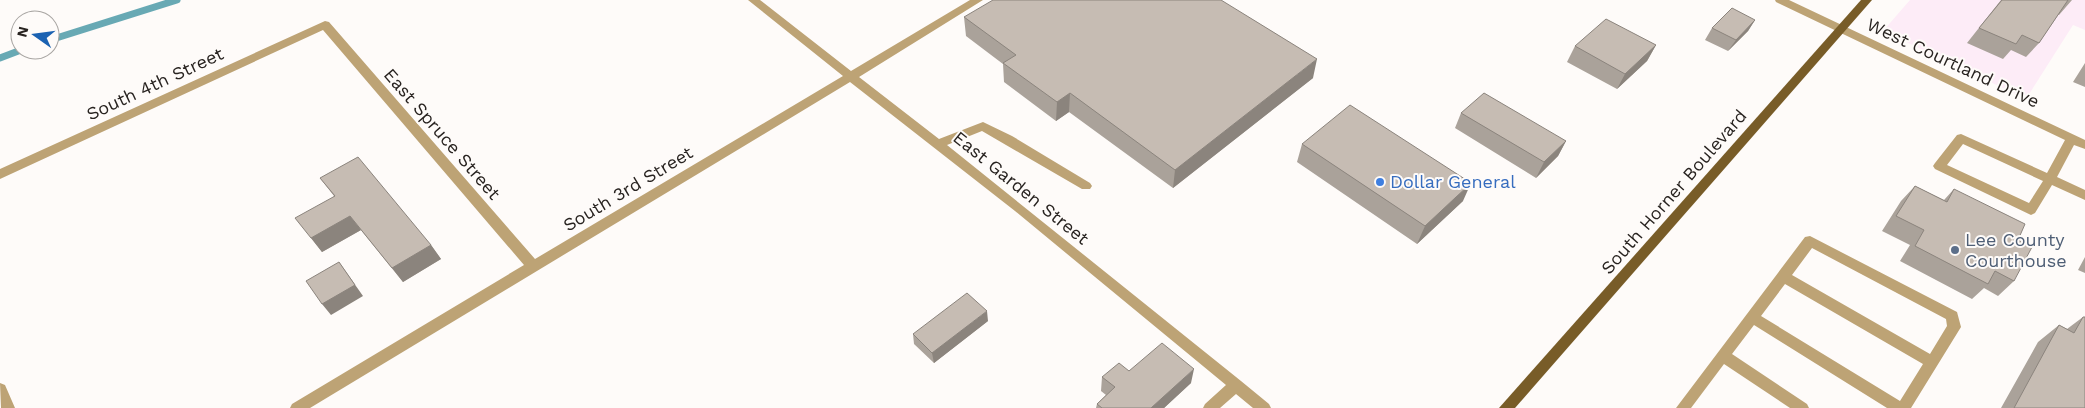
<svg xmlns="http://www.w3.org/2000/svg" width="2085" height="408" viewBox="0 0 2085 408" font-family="'Work Sans',sans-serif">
<rect width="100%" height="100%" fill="#fefbf9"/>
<path fill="#fdecf7" d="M1910 0H2085V30L2073 25 2026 99 1883 31Z"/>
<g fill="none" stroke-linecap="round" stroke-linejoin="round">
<path stroke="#68a9b4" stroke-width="7" d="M50 40 177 0
M0 58 21 50"/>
<path fill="#bda375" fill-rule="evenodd" d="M748 0H760L851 71 970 0H983L859 77 939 139 983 122 1012 136 1090 183 1092 186 1090 189H1082L982 131 947 145 1241 381 1269 404 1271 408H1253L1236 394 1220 408H1203L1205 404 1226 385 1015 211 850 82 310 408H290L292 404 524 265 323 30 0 179V169L325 21 329 22 535 259 843 76Z
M1775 0H1789L2085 140V149L2074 145 2057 177 2085 190V200L2052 185 2035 213 2031 215 1935 169 1933 166 1935 163 1957 135 1961 134 2047 173 2065 140 1776 2ZM1963 144 2043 181 2029 203 1947 165Z
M1810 236 1957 312 1961 327 1911 408H1887L1754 325 1732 354 1807 404 1809 408H1790L1724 364 1691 408H1676L1805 237ZM1812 248 1946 319 1947 326 1930 354 1792 275ZM1785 284 1923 364 1900 401 1761 316Z
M0 383 5 385 15 408H1Z"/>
<path fill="#785c28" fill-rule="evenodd" d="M1861 0H1872L1515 408H1499Z"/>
</g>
<path fill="#aaa29a" d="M2001 0H2072L2059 15H2058L2039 43 2026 57 2011 50 2003 59 1967 43Z
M964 17 1313 78 1173 188 1069 112 1056 121 1004 82 1003 64 966 36Z
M1755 20 1748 31 1728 51 1705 40 1712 28Z
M1656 45 1647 61 1617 89 1567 62 1575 46Z
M2085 63V87L2073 82Z
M1461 113 1566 141 1558 156 1536 178 1455 128Z
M1302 144 1463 201 1417 244 1297 162Z
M320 178 431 245 441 259 403 282 361 230 322 252 311 238 334 196Z
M1915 186 1944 200 1954 189 2018 240 2014 281 1998 296 1984 288 1972 299 1900 261 1910 245 1882 231 1901 201Z
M2085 257V273L2078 270Z
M2083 317 2085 408H2001L2038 342 2059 325 2067 329Z
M988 321 934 363 914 344 913 334Z
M1129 371 1191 383 1164 408H1096L1097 404 1106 395 1101 391 1102 377Z"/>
<path fill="#8b847d" d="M1755 20 1748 31 1728 51 1736 40Z
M1656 45 1647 61 1617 89 1625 74Z
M1317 59 1313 78 1173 188 1175 170Z
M1070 93 1069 112 1056 121 1057 102Z
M1566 141 1558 156 1536 178 1544 162Z
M1471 183 1463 201 1417 244 1425 226Z
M350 216 361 230 322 252 311 238Z
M431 245 441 259 403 282 392 268Z
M339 262 363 296 331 315 322 304Z
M987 311 988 321 934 363 932 353Z
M1194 369 1191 383 1164 408H1151Z"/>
<path fill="#c6bcb3" stroke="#8b847d" d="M993 0H1221L1317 59 1175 170 1070 93 1057 102 1003 63 1016 55 964 17Z
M2002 0H2068L2039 43 2022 35 2016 44 1979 28Z
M1732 8 1755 20 1736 40 1712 28Z
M1606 19 1656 45 1625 74 1575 46Z
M1484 93 1566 141 1544 162 1461 113Z
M1350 105 1471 183 1425 226 1302 144Z
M358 157 431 245 392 268 350 216 311 238 295 218 335 196 320 178Z
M1915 186 1947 202 1954 189 2025 224 2018 240 2032 247 2014 281 1995 271 1988 284 1915 246 1924 230 1896 216Z
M339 262 355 285 322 304 306 281Z
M967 293 987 311 932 353 913 334Z
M2083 317H2085V408H2014L2059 325 2074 333Z
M1162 343 1194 369 1151 408H1102L1097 404 1115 387 1102 377 1119 363 1129 371Z"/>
<circle fill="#3f7fe0" stroke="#fefbf9" stroke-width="2" cx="1380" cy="182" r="5"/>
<circle fill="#5c6f8a" stroke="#fefbf9" stroke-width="2" cx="1955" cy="250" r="5"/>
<g text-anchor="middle" stroke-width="4" stroke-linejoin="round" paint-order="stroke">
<g font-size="18" fill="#282320" stroke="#fefbf9">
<text transform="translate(1953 63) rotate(25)" y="6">West Courtland Drive</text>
<text transform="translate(155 84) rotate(-25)" y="6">South 4th Street</text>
<text transform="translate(442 134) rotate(49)" y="6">East Spruce Street</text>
<text transform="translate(1021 188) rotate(39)" y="6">East Garden Street</text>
<text transform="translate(628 189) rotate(-31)" y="6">South 3rd Street</text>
<text transform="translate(1674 192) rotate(-49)" y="6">South Horner Boulevard</text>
</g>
<g font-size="18" fill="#366cbe" stroke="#fefbf9" text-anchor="start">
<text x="1390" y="188">Dollar General</text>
</g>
<g font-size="18" fill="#4e5e75" stroke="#fefbf9" text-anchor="start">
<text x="1965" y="246">Lee County<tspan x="1965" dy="21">Courthouse</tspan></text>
</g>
</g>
<g transform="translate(35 35) rotate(284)"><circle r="24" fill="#fefbf9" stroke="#a8a5a2"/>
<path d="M0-4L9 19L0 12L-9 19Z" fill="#1b62b2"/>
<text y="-8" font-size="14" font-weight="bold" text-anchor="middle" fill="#282320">N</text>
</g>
</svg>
